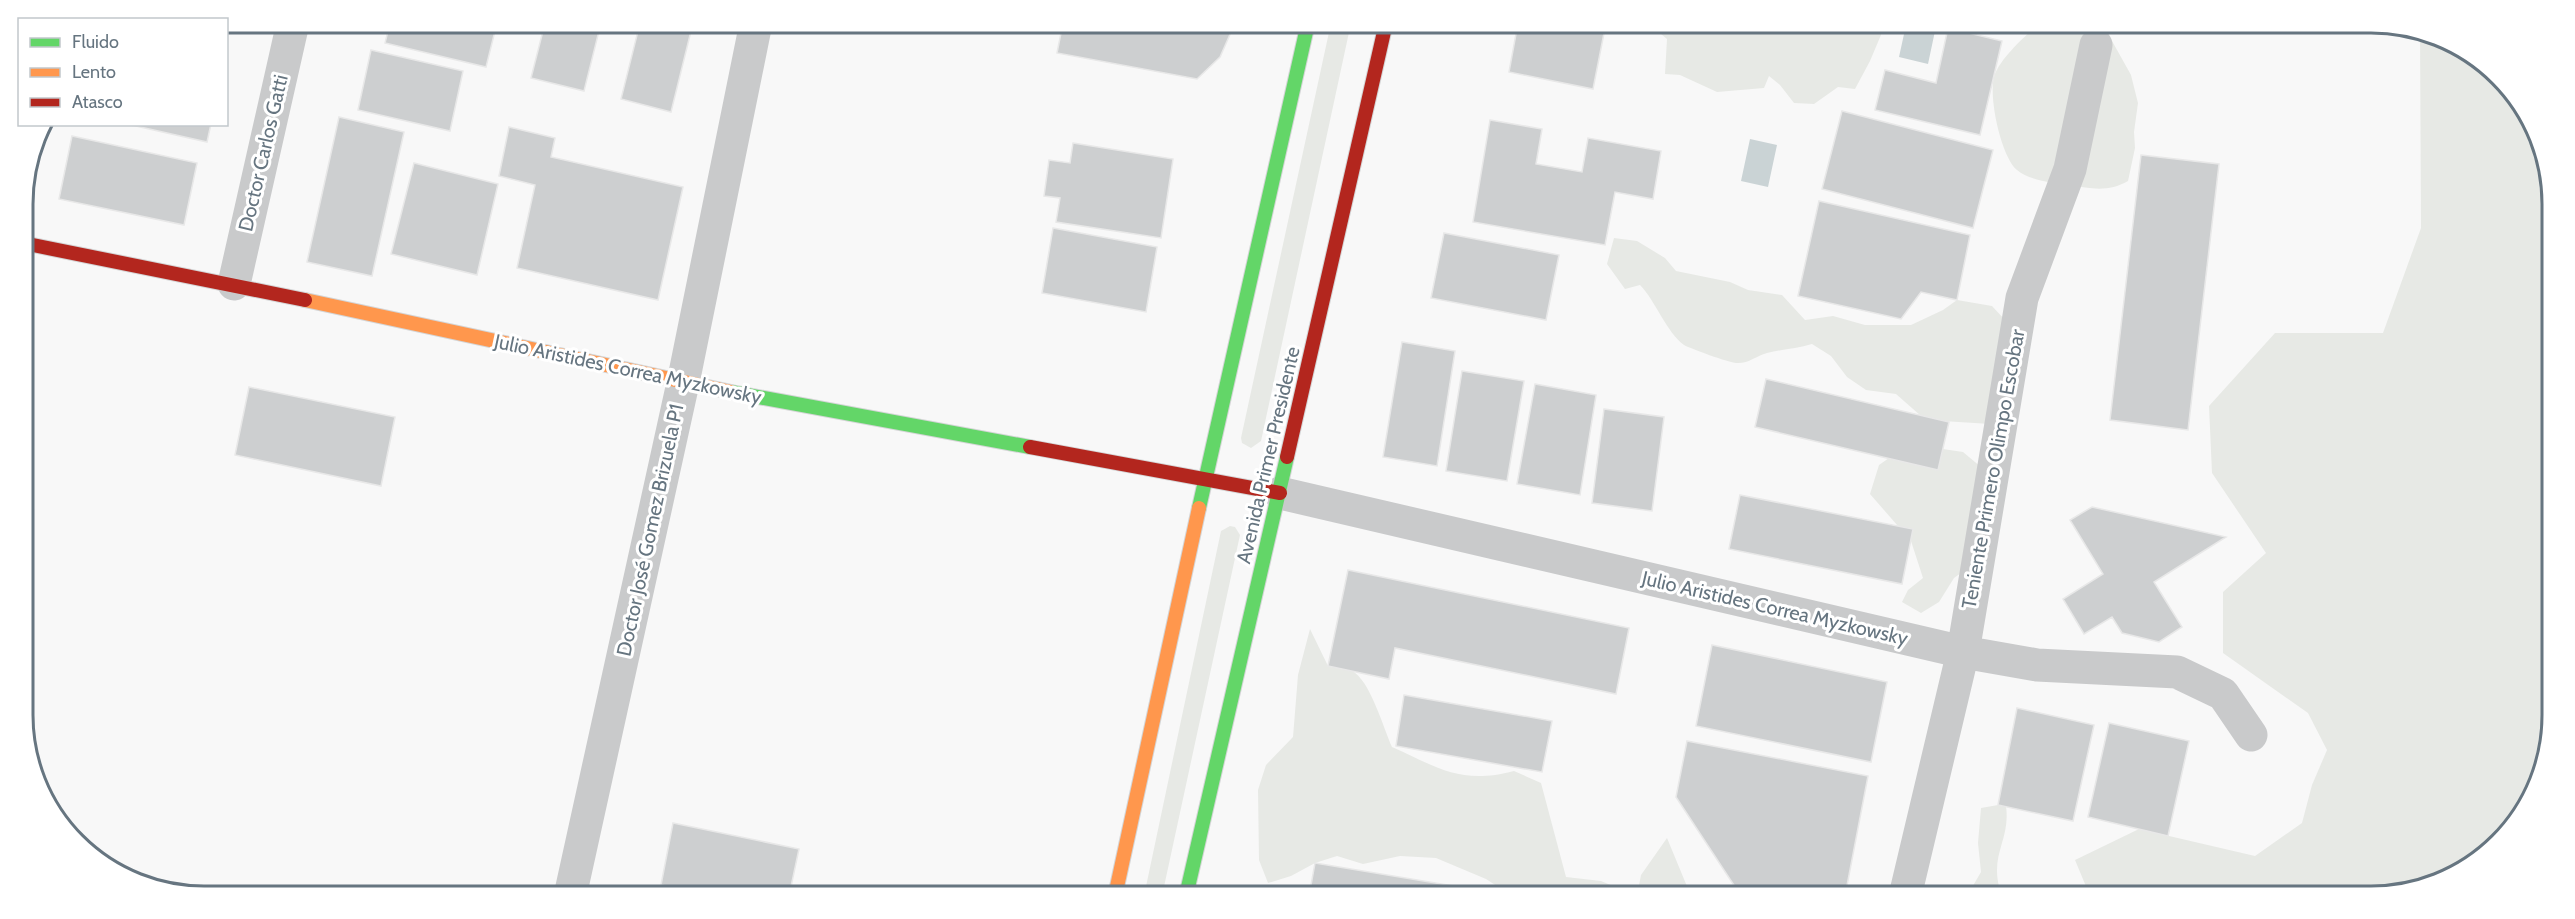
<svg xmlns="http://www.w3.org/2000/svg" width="2575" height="919" viewBox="0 0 2575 919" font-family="Cabin,sans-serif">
<rect width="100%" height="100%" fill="#f8f8f8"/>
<path fill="#e7e9e5" d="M1331 23H1351L1261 441 1251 448 1242 443 1241 438Z
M1648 23H1886L1870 61 1855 89 1838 87 1814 104 1794 103 1780 85 1769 76 1764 88 1717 92 1680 75 1665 74 1667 39Z
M2041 23H2102L2131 75 2138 103 2134 132 2135 148 2128 181C2109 192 2092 189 2070 185 2055 183 2030 181 2017 170 2001 157 1987 93 1995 74 2001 58 2027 33 2041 23Z
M2420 31 2429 32 2508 84 2539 134 2551 180 2552 715 2543 773 2522 816 2482 859 2430 887 2383 896H2090L2075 860 2139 829 2255 856 2302 823 2312 785 2327 750 2308 713 2223 653V592L2266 553 2212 473 2209 406 2275 333H2383L2421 228Z
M1614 238 1637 241 1665 258 1676 271 1730 282 1748 290 1782 295 1805 320 1833 316 1865 325H1911L1943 310 1957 300 1992 306 2005 320 1990 424 1943 421 1921 416 1896 394 1866 390 1847 377 1831 356 1812 344C1797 349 1782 349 1767 353 1756 356 1748 364 1736 363 1730 363 1689 348 1684 345 1667 333 1655 300 1640 285L1625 289 1607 264Z
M1909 444 1963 452 1981 467 1968 568 1954 578 1939 602 1921 613 1902 602 1908 590 1923 578 1911 541 1870 494 1879 465Z
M1230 526 1235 527 1240 535 1162 896H1144L1221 531Z
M1310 629 1328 666C1335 667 1345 668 1352 671 1370 680 1383 727 1392 747 1439 768 1461 785 1514 771L1541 783 1566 877 1601 881 1637 896 1641 875 1667 838 1691 896H1512L1486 879 1436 858 1400 856 1363 864 1337 856 1315 863 1291 876 1268 883 1259 860 1258 790 1266 765 1293 737 1298 675Z
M1998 805 2006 806C2011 842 1987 855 2002 896H1967L1981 872 1978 843 1981 808Z"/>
<path fill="#cad3d5" d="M1906 25 1935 31 1928 64 1899 57Z
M1750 139 1777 145 1768 187 1741 181Z"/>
<path fill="#cdcfd0" stroke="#e8e8e8" stroke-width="1.5" d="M390 23H497L486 67 385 43Z
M545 23H601L584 91 531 78Z
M640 23H693L671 112 621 99Z
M1063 23H1235L1220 57 1197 79 1057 53Z
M1518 23H1606L1593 89 1509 72Z
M1948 28 2002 41 1980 135 1875 110 1885 70 1936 83Z
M371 50 463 71 450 131 358 110Z
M1842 111 1993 150 1973 228 1822 189Z
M339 117 404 132 372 276 307 262Z
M1490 120 1542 129 1536 164 1582 172 1588 138 1661 151 1653 199 1615 192 1605 245 1473 222Z
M127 124H211L207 142Z
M509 127 555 138 551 157 683 187 658 300 517 268 535 185 499 176Z
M72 136 197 163 184 225 59 199Z
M1073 143 1173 159 1161 238 1056 222 1060 198 1044 196 1049 160 1070 163Z
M2141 155 2219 164 2188 430 2110 420Z
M414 163 498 184 477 275 391 254Z
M1819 201 1970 235 1957 300 1921 292 1901 319 1798 296Z
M1053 228 1157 247 1146 312 1042 293Z
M1444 233 1559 255 1546 320 1431 298Z
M1402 342 1455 351 1437 466 1383 457Z
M1462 371 1524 381 1507 481 1446 471Z
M1766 379 1949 422 1938 470 1755 427Z
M1535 384 1596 395 1580 495 1517 484Z
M249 387 395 417 381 486 235 455Z
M1604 409 1664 417 1652 511 1592 503Z
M1740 495 1913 529 1902 584 1729 549Z
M2092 507 2226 537 2154 582 2182 627 2159 642 2122 633 2112 617 2084 634 2063 599 2103 574 2070 520Z
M1348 570 1629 628 1616 694 1395 648 1389 679 1328 666Z
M1712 645 1887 682 1871 762 1696 726Z
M1404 695 1552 721 1542 772 1396 746Z
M2017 708 2094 725 2073 821 1998 805Z
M2109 723 2189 741 2168 836 2088 817Z
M1687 741 1868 776 1845 896H1741L1676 797Z
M673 823 799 849 789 896H715L661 885Z
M1315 863 1478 890 1477 896H1309Z"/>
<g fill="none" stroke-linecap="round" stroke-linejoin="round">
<g stroke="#d4d5d6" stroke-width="16">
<path id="fast" d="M731 392 1030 447
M1199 508 1308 23
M1186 896 1287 457"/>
</g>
<g stroke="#d4d5d6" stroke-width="16">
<path id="slow" d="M305 300 731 392
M1115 896 1199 508"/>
</g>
<g stroke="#d4d5d6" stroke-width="16">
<path id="jam" d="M23 243 305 300
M1030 447 1280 493
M1287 457 1386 23"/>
</g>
<path stroke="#c9cacb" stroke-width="33" d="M234 284 293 23
M1280 493 1963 652 2037 665 2177 672 2223 694 2251 735
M570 896 683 383 756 23
M1905 896 1963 652 2022 298 2070 169 2096 45"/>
<use href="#fast" stroke="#63d668" stroke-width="14"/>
<use href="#slow" stroke="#ff974d" stroke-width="14"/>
<use href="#jam" stroke="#b3261e" stroke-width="14"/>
</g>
<g text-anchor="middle" stroke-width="6" stroke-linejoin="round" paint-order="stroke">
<g font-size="20" fill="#667580" stroke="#fff">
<text transform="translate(263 153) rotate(-77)" y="7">Doctor Carlos Gatti</text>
<text transform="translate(628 369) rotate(12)" y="7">Julio Aristides Correa Myzkowsky</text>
<text transform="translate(1268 455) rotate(-77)" y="7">Avenida Primer Presidente</text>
<text transform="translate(1993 469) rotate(-80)" y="7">Teniente Primero Olimpo Escobar</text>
<text transform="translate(650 530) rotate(-78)" y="7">Doctor José Gomez Brizuela P1</text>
<text transform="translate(1775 608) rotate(13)" y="7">Julio Aristides Correa Myzkowsky</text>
</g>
</g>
<path d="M0 0H2575V919H0ZM204 33H2371A171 171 0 0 1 2542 204V715A171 171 0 0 1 2371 886H204A171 171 0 0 1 33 715V204A171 171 0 0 1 204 33Z" fill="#fff" fill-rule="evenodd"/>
<path fill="none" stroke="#667580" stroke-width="3" d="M204 33H2371A171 171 0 0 1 2542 204V715A171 171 0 0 1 2371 886H204A171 171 0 0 1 33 715V204A171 171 0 0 1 204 33Z"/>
<rect x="18" y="18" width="210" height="108" fill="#ffffff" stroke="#c2c8cc" stroke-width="1.5"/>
<rect x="30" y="38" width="30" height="9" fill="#63d668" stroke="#c2c8cc" stroke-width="1.5"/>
<text x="72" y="48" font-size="18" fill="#667580">Fluido</text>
<rect x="30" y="68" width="30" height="9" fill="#ff974d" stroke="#c2c8cc" stroke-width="1.5"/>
<text x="72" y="78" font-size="18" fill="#667580">Lento</text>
<rect x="30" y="98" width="30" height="9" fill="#b3261e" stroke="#c2c8cc" stroke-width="1.5"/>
<text x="72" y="108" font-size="18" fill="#667580">Atasco</text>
</svg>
